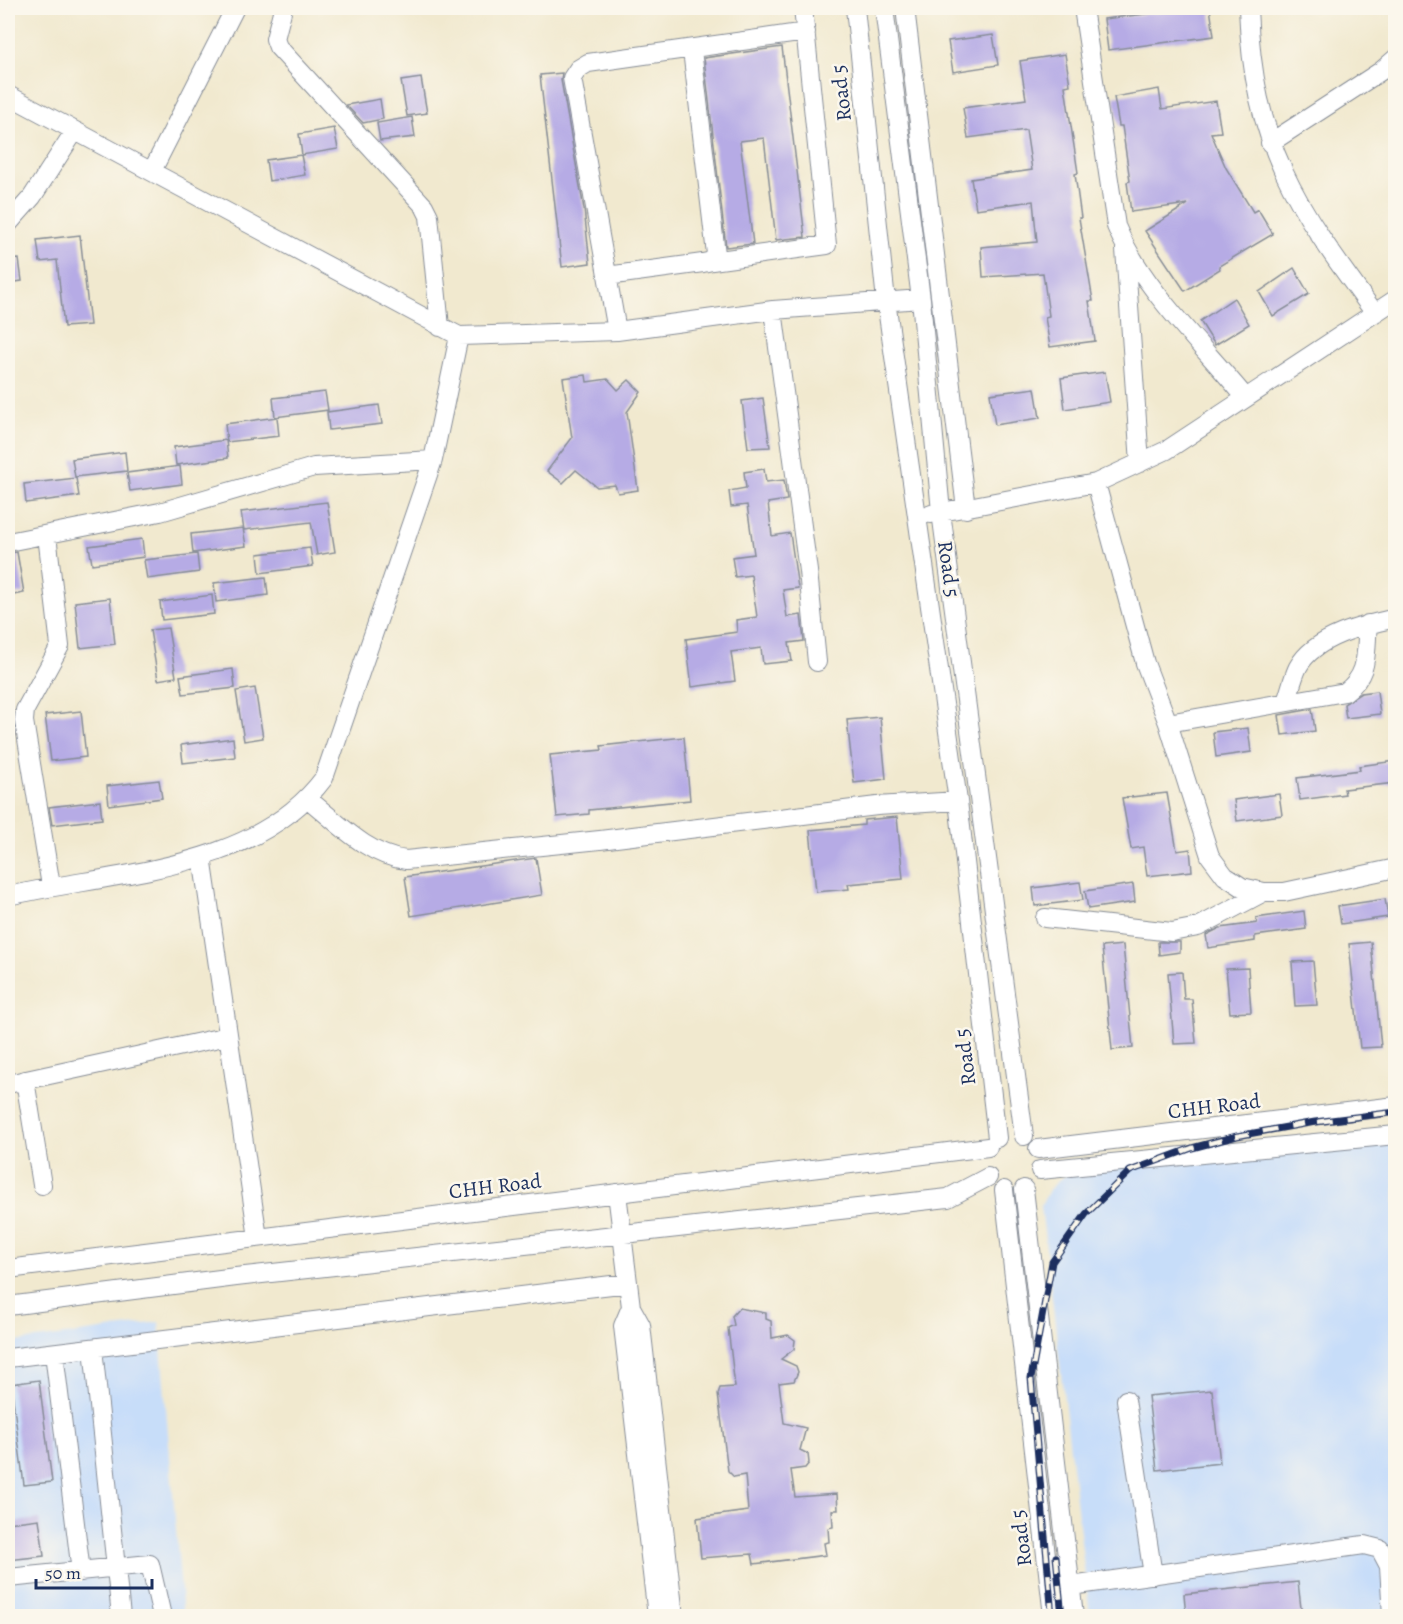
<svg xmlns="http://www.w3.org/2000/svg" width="1403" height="1624" viewBox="0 0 1403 1624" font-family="Alegreya,serif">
<rect width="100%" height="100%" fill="#fbf7ec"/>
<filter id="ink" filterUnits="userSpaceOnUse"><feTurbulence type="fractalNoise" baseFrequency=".0167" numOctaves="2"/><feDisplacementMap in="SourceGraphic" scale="12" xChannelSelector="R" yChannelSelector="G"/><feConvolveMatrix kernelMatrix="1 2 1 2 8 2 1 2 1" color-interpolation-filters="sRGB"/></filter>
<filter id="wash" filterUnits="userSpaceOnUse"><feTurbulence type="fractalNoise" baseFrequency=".008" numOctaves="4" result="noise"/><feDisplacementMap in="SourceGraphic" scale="24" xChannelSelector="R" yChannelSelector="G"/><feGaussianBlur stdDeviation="1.35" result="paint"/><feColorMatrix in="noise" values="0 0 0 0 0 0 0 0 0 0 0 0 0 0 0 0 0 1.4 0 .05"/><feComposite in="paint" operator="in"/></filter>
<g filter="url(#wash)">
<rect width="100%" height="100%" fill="#f1e9cf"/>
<path fill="#c7ddf9" d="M1395 1139V1616H1090L1041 1206 1049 1190 1061 1178 1080 1167Z
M159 1322 183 1616H8V1343Z"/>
<g id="blocks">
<path fill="#b6abe5" d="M1195 8H1210L1214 36 1108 50 1104 19Z
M993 35 998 65 953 72 948 41Z
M782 47 805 237 776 240 764 138 740 141 753 244 726 247 704 58Z
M1065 54 1070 85 1065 86 1078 173 1075 174 1081 218H1079L1093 301H1089L1095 341 1050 347 1045 317 1049 316 1043 273 983 277 981 247 1037 242 1033 201 976 209 971 179 1032 170 1026 130 968 138 963 108 1026 99 1020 61Z
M562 73 561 80 584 209 590 263 562 267 540 75Z
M421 78 427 113 407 116 401 81Z
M1159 89 1162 109 1216 101 1221 132 1211 133 1226 168 1253 212 1258 209 1273 234 1219 266 1220 269 1185 291 1145 231 1188 204 1131 212 1127 182 1130 181 1122 126H1119L1114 97Z
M380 99 383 119 363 123 346 105Z
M412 117 415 137 380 141 377 123Z
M334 128 338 149 302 155 299 134Z
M301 155 305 175 269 181 266 160Z
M80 235 90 325 64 327 57 260 40 262 37 240Z
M19 259 22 281 8 283V260Z
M1294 268 1309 294 1273 316 1259 292Z
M1234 298 1249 324 1215 345 1200 321Z
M1105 372 1110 402 1065 409 1061 378Z
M586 375 587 382 608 379 618 390 629 380 641 392 627 412 638 490 618 493 615 485 597 487 576 470 563 483 547 471 572 438 563 378Z
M1035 388 1040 418 995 425 990 394Z
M325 392 328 410 275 417 273 398Z
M763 398 770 447 748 448 742 401Z
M379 405 382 424 329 430 327 412Z
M277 417 279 436 227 442 225 424Z
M226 440 228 458 176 465 174 447Z
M125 452 127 471 75 477 72 459Z
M180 466 182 484 130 491 127 473Z
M764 469 766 482 784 480 787 500 768 503 772 536 790 533 798 588 783 590 787 617 801 615 804 641 789 643 792 661 763 664 761 648 731 652 735 681 692 687 686 639 737 632 736 620 757 617 751 575 735 577 732 557 754 554 747 505 731 507 729 491 746 488 744 472Z
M76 478 79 496 26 503 24 484Z
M327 502 335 552 317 555 311 522 244 530 241 512Z
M243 528 246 546 193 553 191 534Z
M142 539 144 557 92 564 89 546Z
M310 548 313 566 260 573 258 554Z
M17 552 24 593 8 596V553Z
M197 554 199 572 147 579 144 560Z
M266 577 268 595 216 602 214 583Z
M212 595 214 614 162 620 160 602Z
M110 598 115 644 80 648 75 602Z
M168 628 176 677 158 680 150 630Z
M233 669 235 688 183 694 180 676Z
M255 688 263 738 244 741 236 691Z
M1377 691 1380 714 1346 718 1344 704 1361 693Z
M1312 709 1315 731 1282 735 1279 715Z
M81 711 86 757 51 761 45 715Z
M880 717 886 779 854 783 847 720Z
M1248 728 1251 752 1216 757 1213 732Z
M684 737 690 800 589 810V814L557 817 550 755 602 750 601 746Z
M233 738 235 757 183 763 181 745Z
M1395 761V783L1344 789 1345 794 1300 800 1297 778 1360 770 1359 766Z
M159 780 162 798 109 805 107 786Z
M1167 793 1177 851 1190 849 1192 871 1147 876 1143 847 1131 849 1122 798Z
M1279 794 1282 815 1237 821 1234 800Z
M100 801 102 819 52 825 49 807Z
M897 817 903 879 848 884 849 889 816 892 810 830 864 825V820Z
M536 858 542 895 411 916 405 877Z
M1080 882 1083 900 1035 906 1033 888Z
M1133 884 1135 902 1088 909 1085 891Z
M1385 899 1388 917 1341 924 1338 906Z
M1304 911 1306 929 1255 936V941L1208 948 1206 935 1220 928 1257 923 1256 918Z
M1158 942H1180V952L1159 955Z
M1371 942 1381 1047 1360 1048 1349 944Z
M1123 945 1133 1048 1112 1050 1102 947Z
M1313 961 1317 1005 1295 1006 1292 962Z
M1248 968 1251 1012 1230 1013 1226 969Z
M1182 972 1184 999H1192L1196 1043 1174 1044 1168 973Z
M739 1308 766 1313V1319L771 1321 772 1338 788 1335 795 1340 794 1349 781 1359 796 1366 798 1372 794 1381 779 1383 784 1423 806 1428 800 1450 808 1454 809 1463 805 1468 791 1470 795 1497 837 1494 838 1510H832L833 1527 828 1528 829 1542 824 1543 826 1555 754 1564 752 1554 701 1558 697 1518 748 1511 745 1475 734 1477 728 1471 718 1394 720 1388 735 1387 728 1328 734 1325 732 1316Z
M39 1380 52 1482 24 1485 11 1384Z
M1212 1390 1220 1463 1157 1470 1148 1396Z
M39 1519 44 1556 8 1560V1523Z
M1298 1582 1302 1617H1186L1184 1594Z"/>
</g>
</g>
<g filter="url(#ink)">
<use href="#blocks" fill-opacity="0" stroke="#868c96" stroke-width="1.5"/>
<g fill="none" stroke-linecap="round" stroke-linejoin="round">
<g stroke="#868c96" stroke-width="20">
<path id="minor" d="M283 8 275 39 278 47 424 206 429 216 440 327
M855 8 886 301 958 801 997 1138
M884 8 921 299 941 512 1024 1136
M905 8 966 509
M1083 8 1116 226C1141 287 1203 346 1245 397
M1248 8C1253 145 1296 206 1374 312
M8 95 459 336 617 331 773 310 921 299
M1270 143 1381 71 1396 58
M152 171 235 8
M8 224 32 197 74 132
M1125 249 1140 463
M712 261 827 245 803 8
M607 276 703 263 712 261 716 254 692 50
M773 310 808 571 817 662
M617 331 572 78 578 69 588 63 806 32
M1096 483 1145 663 1168 723 1210 856 1225 876 1242 887 1264 892H1284L1396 868
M931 514 1096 483 1167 450 1396 299
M47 535 60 646 25 710 24 721 51 886
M8 542 160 512 314 467 433 460
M1286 702C1290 691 1293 677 1298 667 1315 636 1364 625 1396 618
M1168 723 1345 692C1370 674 1365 653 1368 624
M308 799C337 822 368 856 406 860L600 840 877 806 958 801
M202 857 258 1238
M8 896C112 872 254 872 324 778L433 460 459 336
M1045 918 1172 932 1198 927 1264 892
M25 1080 42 1185
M8 1084 228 1036
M1038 1149 1396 1106
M1040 1170 1396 1135
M1024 1189 1074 1616
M1004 1190 1053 1616
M617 1193 631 1307 641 1325 674 1616
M8 1269 988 1147
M8 1306 236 1277 948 1198 988 1177
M631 1307 623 1326 657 1616
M93 1348 121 1616
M54 1353 81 1572
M8 1358 628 1283
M1126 1400 1153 1575
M8 1578 150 1564 162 1616
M1071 1586 1364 1545 1380 1549 1389 1566 1392 1616"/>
</g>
<use href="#minor" stroke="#fff" stroke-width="18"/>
<g stroke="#1b2f5e" stroke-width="7">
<path id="rail" d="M1056 1557 1062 1616
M1052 1616 1031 1378 1052 1262 1086 1214 1130 1171 1192 1148 1237 1136 1315 1122 1396 1112"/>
</g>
<use href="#rail" stroke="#fbf7ec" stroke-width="4.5" stroke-dasharray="14" stroke-linecap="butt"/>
</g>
</g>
<g text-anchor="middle" stroke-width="5" stroke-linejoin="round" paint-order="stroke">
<g font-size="21" fill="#1b2f5e" stroke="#fbf7ec">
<text transform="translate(841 93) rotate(-96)" y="7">Road 5</text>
<text transform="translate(949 569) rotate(82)" y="7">Road 5</text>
<text transform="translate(965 1057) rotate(-97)" y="7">Road 5</text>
<text transform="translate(1214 1106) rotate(-7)" y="7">CHH Road</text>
<text transform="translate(495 1186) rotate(-7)" y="7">CHH Road</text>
<text transform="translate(1021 1538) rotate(-97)" y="7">Road 5</text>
</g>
</g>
<rect width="1403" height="1624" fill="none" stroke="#fbf7ec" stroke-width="30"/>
<path d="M36 1579v9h116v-9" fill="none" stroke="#1b2f5e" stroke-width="3"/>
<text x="45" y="1579" font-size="18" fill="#1b2f5e" stroke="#fbf7ec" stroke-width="4.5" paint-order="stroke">50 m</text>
</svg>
